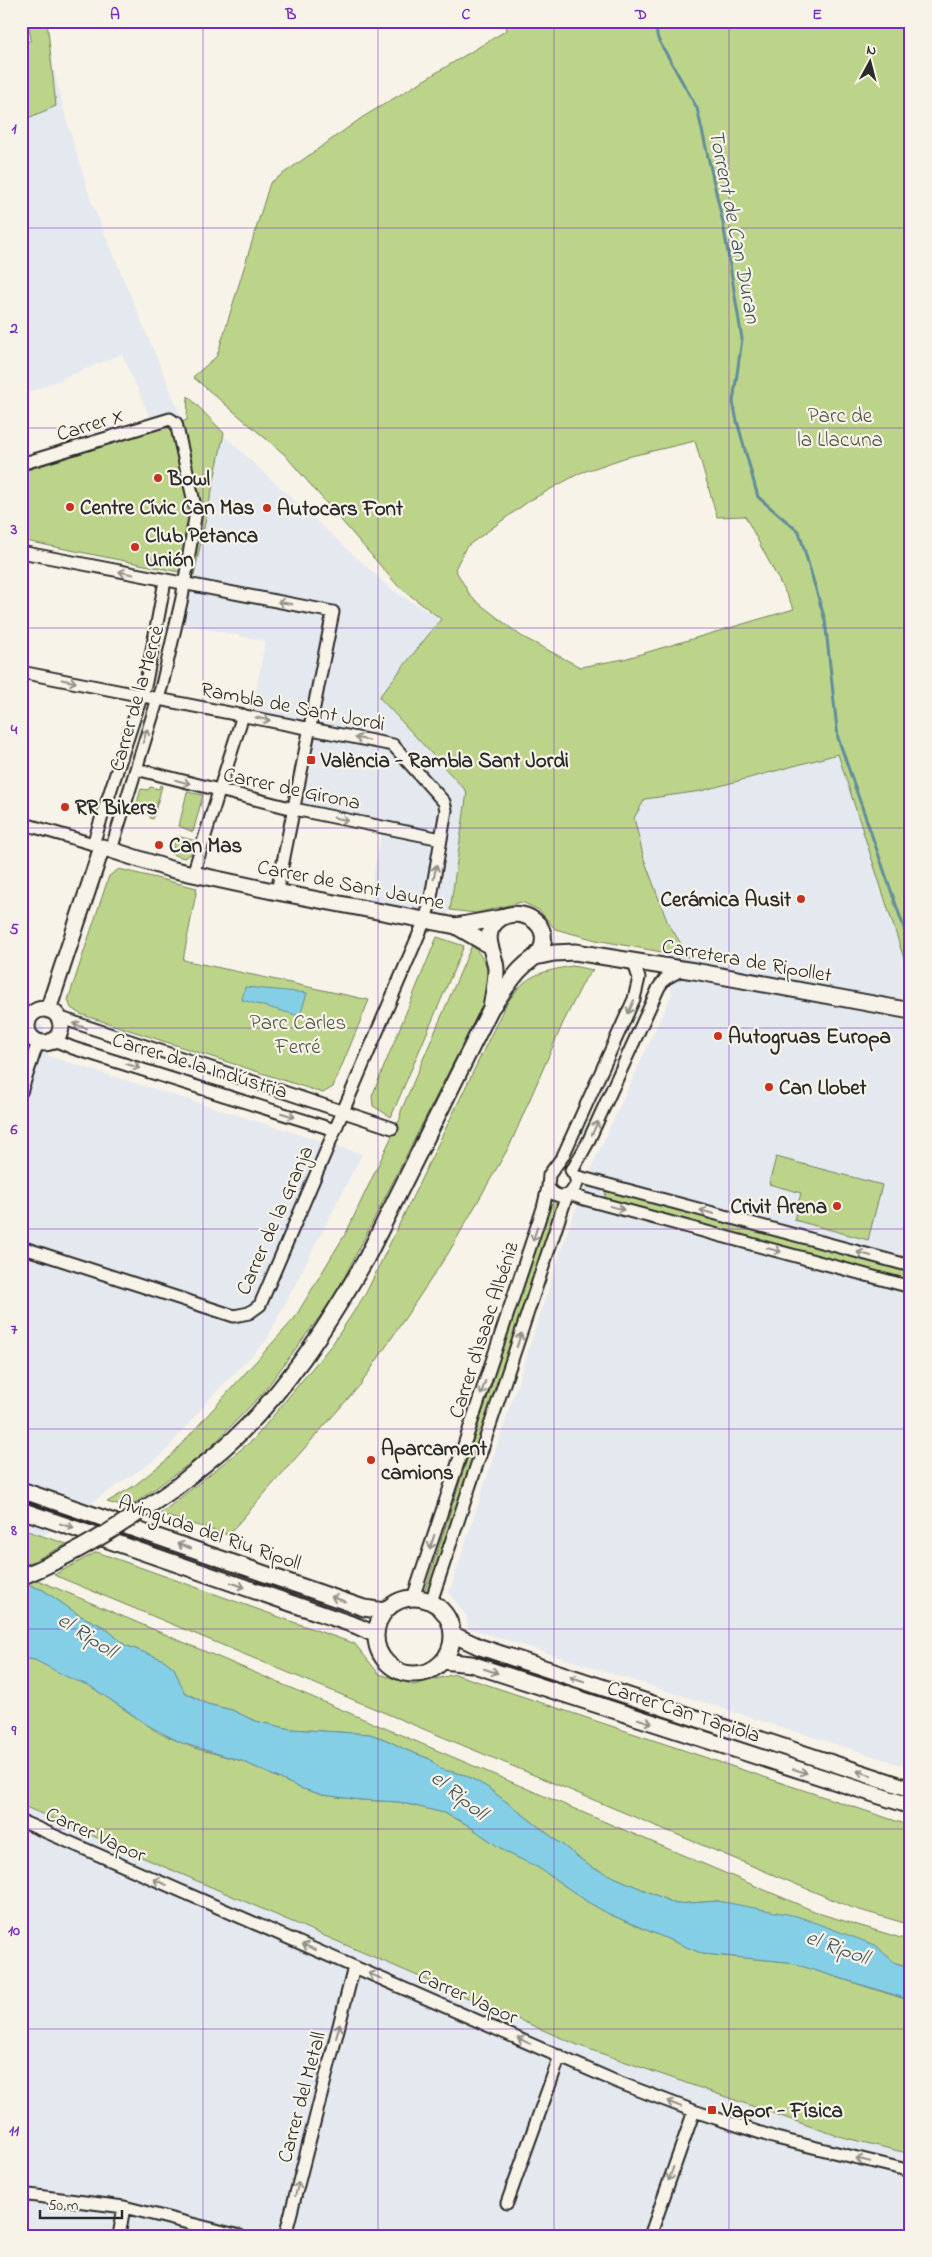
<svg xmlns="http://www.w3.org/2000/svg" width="932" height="2257" viewBox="0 0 932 2257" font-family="'Indie Flower',sans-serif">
<rect width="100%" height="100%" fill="#f7f3e8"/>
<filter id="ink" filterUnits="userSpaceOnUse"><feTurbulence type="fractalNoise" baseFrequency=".02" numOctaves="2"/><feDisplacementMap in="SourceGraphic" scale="10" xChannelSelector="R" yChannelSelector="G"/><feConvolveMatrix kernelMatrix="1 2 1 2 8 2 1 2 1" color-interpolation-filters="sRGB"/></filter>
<g filter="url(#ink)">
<path fill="#e4e8ef" d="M21 21H42L63 107 91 201 184 423 156 431 122 354 25 394 21 388Z
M223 435 392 590 441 619 379 697 467 792 448 918 368 902 381 834 301 817 319 723 253 709 265 641 183 624Z
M839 754 911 976V1768L468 1628 467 1617 449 1593 567 1232 597 1155 672 994 627 814 641 799 701 791Z
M21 1016 43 1026 48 1056 362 1154 266 1341 212 1396 162 1455 21 1550Z
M21 1805 580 2046 838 2136 911 2154V2236H21Z"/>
<path fill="#bcd48a" stroke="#74805a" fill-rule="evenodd" d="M28 21H47L56 106 21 121V45L31 40Z
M504 21H911V980L838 754 701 791 645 799 634 818 644 859 667 921 689 957 596 940 555 929 539 910 522 902 476 913 450 910 467 792 379 697 441 619 398 586 284 454 193 377 217 356 270 183 363 117 507 30ZM695 441 717 517 745 516 794 609 624 659 580 667 521 636 471 597 455 569 466 547 529 501 580 473 627 457Z
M188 396 224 433 194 575 21 540V472L187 420Z
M160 785 162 786 153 819 150 818V815L135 810 141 789 148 790 150 787 159 789Z
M187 792 203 795 193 832 179 826Z
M177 836 196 841 191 854 184 858 171 854Z
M119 869 197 888 183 960 369 1000 333 1087 323 1093 80 1014 71 1008 68 1000 109 876Z
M437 937 464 946 391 1117 373 1106 372 1096Z
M472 945C492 966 490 977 483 1004L335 1296 262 1394 207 1451 128 1508 107 1502 134 1486 169 1458 294 1319 347 1231 400 1119 401 1111Z
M572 966 593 970 585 979 563 1023 510 1145 449 1252 361 1384 228 1535 160 1514 254 1439 333 1343 366 1293 504 1008C525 975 535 973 572 966Z
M776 1157 882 1185 868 1240 794 1220 801 1193 769 1184Z
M606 1190 911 1272V1280L605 1198Z
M551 1200 562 1202 431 1596 424 1593Z
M21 1529 67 1544 28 1564 21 1561Z
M97 1552 355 1644 379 1674 414 1685 455 1674 911 1826V1925L853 1908 54 1575Z
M21 1573 821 1914 911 1941V1967L895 1963 875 1945 718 1901 676 1904 591 1867 487 1787 465 1775 440 1769 430 1759 406 1750 389 1741 370 1734 291 1729 255 1721 232 1710 207 1704 184 1692 174 1668 164 1660 125 1645 104 1627 79 1615 43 1590 21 1582Z
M21 1658 35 1660 90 1686 159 1733 194 1748 242 1761 300 1788 323 1795 361 1800 399 1802 444 1813 466 1824 506 1852 539 1868 588 1902 609 1914 703 1954 789 1962 911 2001V2154L838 2136 580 2046 21 1805Z"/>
<path fill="#85cfe6" stroke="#618d9b" d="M245 987 307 993 300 1016 242 1000Z
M21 1582 43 1590 79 1615 104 1627 125 1645 164 1660 174 1668 184 1692 207 1704 232 1710 255 1721 291 1729 370 1734 389 1741 406 1750 430 1759 440 1769 465 1775 487 1787 591 1867 676 1904 718 1901 797 1916 875 1945 895 1963 911 1967V2000L788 1962 703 1954 609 1914 588 1902 539 1868 506 1852 466 1824 444 1813 399 1802 361 1800 323 1795 300 1788 242 1761 182 1743 149 1726 90 1686 67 1677 35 1660 21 1658Z"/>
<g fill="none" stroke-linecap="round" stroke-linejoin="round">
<path stroke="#618d9b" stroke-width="3" d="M654 21 658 39 697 108 723 223 742 339 733 402 737 421 758 497 799 532 825 620 838 738 911 948"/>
<g stroke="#2b2b2b" stroke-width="15">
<path id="street" d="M21 464 170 419 176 423 196 511 182 598 162 685 111 850
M21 552 333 612 277 892
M21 672 393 745 444 802 446 810 430 903 425 920 260 1305 249 1313 234 1316 21 1247
M136 769 294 809 441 839
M21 823 100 846
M93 844 146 682 165 581
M193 874 243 715
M58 1017 392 1128
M54 1040 73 1048 335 1130
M21 1092 38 1042
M572 1171 587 1144 659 987 665 979 683 969
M575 1176 911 1266
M548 1187C553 1196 561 1198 570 1194L577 1184 575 1176 571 1170
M570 1194 584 1199 911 1287
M413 1598 543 1208 548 1187 549 1175 563 1156 634 999 639 978 633 961
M431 1602 567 1195
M21 1821 615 2081 694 2111 776 2138 911 2171
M21 2194 124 2207 240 2236
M507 2203 560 2056
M119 2236 124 2207
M285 2236 354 1967
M650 2236 694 2111"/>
</g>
<g stroke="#2b2b2b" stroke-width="19">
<path id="secondary" d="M456 926 490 946
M535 957 554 953 575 952 694 971 911 1011
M27 1026a17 17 0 1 1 34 0a17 17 0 1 1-34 0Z
M48 1010 102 847 170 869 277 892 456 926 500 918
M175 1488C192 1474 209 1461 225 1447 284 1395 327 1326 366 1259L491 1008C502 995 511 977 524 966 530 960 539 956 542 947 552 916 505 901 491 929 485 943 496 956 496 970 496 983 493 995 491 1008
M21 1490 364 1608 385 1611
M21 1510 357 1626 376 1635
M376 1636a38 38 0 1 1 76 0a38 38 0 1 1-76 0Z
M452 1634 480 1647 911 1789
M443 1661 471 1664 911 1806"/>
</g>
<use href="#street" stroke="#f7f3e8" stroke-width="11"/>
<use href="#secondary" stroke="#f7f3e8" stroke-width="15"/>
<g stroke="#2b2b2b" stroke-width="19" stroke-linecap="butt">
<path id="secondary-bridge" d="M21 1577C77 1554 126 1522 175 1488"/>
</g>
<use href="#secondary-bridge" stroke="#f7f3e8" stroke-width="15"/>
</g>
<defs><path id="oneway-shaft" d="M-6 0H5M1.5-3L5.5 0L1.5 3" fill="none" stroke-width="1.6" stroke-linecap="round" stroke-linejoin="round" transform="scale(1.25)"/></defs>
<g stroke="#918f8a">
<use href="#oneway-shaft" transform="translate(126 573) rotate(-169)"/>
<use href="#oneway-shaft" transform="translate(285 603) rotate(-170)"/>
<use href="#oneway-shaft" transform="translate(69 681) rotate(11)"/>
<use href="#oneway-shaft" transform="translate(263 719) rotate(11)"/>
<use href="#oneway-shaft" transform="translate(145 736) rotate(-73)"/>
<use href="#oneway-shaft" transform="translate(362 739) rotate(-169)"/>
<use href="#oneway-shaft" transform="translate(183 782) rotate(15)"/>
<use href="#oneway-shaft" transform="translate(341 819) rotate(11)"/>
<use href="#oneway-shaft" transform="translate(435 872) rotate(-80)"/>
<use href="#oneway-shaft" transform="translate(631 1007) rotate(114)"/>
<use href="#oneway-shaft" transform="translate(80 1026) rotate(-161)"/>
<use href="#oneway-shaft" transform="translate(133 1066) rotate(17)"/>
<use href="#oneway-shaft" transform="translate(288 1115) rotate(17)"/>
<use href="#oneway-shaft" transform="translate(595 1128) rotate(-65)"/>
<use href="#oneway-shaft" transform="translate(617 1208) rotate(15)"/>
<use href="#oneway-shaft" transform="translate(707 1212) rotate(-165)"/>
<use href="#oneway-shaft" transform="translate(535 1234) rotate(108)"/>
<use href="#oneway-shaft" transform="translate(774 1250) rotate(15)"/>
<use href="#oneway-shaft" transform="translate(864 1254) rotate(-165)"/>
<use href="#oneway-shaft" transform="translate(519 1340) rotate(-72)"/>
<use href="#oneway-shaft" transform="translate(483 1388) rotate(108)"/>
<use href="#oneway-shaft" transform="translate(67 1526) rotate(19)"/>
<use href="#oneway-shaft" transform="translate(432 1542) rotate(108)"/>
<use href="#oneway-shaft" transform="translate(184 1546) rotate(-161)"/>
<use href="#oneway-shaft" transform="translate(238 1585) rotate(19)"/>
<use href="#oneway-shaft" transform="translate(338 1599) rotate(-161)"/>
<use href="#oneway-shaft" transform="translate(491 1671) rotate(18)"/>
<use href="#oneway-shaft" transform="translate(577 1679) rotate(-162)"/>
<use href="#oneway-shaft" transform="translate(645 1721) rotate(18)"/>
<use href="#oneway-shaft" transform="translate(800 1771) rotate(18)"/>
<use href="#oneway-shaft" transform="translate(864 1773) rotate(-162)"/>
<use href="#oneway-shaft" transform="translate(160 1882) rotate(-156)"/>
<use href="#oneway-shaft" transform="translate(309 1947) rotate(-156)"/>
<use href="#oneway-shaft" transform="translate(375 1976) rotate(-157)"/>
<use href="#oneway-shaft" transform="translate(338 2031) rotate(-75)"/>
<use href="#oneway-shaft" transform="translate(524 2041) rotate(-156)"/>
<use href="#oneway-shaft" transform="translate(674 2104) rotate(-159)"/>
<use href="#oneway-shaft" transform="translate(863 2160) rotate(-166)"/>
<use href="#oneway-shaft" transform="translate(671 2174) rotate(109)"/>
<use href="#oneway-shaft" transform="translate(297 2189) rotate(-75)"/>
</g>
</g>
<path fill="none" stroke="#7b2cbf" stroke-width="1" stroke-opacity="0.55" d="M203 21V2236M378 21V2236M554 21V2236M729 21V2236M21 228H911M21 428H911M21 628H911M21 828H911M21 1028H911M21 1229H911M21 1429H911M21 1629H911M21 1829H911M21 2029H911"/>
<g fill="#c8321e" stroke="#f7f3e8" stroke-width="2">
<circle cx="158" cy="478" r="5"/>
<circle cx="70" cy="507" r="5"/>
<circle cx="267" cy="508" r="5"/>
<circle cx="135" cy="547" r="5"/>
<rect x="306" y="755" width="10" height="10" rx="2.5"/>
<circle cx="65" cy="807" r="5"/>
<circle cx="159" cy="845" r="5"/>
<circle cx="801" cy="899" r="5"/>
<circle cx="718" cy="1036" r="5"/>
<circle cx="769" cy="1087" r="5"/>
<circle cx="837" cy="1206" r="5"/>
<circle cx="371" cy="1460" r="5"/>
<rect x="707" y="2105" width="10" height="10" rx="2.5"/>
</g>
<g text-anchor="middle" stroke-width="4.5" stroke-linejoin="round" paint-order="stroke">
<g font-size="21" fill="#4f5543" stroke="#f7f3e8">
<text x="840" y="422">Parc de<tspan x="840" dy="24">la Llacuna</tspan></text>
<text x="298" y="1029">Parc Carles<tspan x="298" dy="24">Ferré</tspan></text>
</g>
<g font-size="21" fill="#2b2b2b" stroke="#f7f3e8">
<text transform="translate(90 424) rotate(-17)" y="7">Carrer X</text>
<text transform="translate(136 698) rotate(-74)" y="7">Carrer de la Mercè</text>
<text transform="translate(293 706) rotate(11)" y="7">Rambla de Sant Jordi</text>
<text transform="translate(292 788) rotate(12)" y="7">Carrer de Girona</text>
<text transform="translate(351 884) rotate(11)" y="7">Carrer de Sant Jaume</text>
<text transform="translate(747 960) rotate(10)" y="7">Carretera de Ripollet</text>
<text transform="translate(200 1065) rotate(17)" y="7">Carrer de la Indústria</text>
<text transform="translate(274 1220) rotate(-66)" y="7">Carrer de la Granja</text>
<text transform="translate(483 1330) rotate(-72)" y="7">Carrer d'Isaac Albéniz</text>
<text transform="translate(210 1532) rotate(19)" y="7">Avinguda del Riu Ripoll</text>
<text transform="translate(684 1711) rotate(18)" y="7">Carrer Can Tapiola</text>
<text transform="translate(96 1834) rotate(24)" y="7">Carrer Vapor</text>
<text transform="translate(468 1996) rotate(24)" y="7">Carrer Vapor</text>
<text transform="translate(301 2097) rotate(-75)" y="7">Carrer del Metall</text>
</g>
<g font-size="21" font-weight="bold" fill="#2b2b2b" stroke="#f7f3e8" text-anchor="start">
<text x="168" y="485">Bowl</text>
<text x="80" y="514">Centre Cívic Can Mas</text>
<text x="277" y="515">Autocars Font</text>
<text x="145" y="542">Club Petanca<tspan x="145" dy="24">Unión</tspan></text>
<text x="321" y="767">València - Rambla Sant Jordi</text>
<text x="75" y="814">RR Bikers</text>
<text x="169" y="852">Can Mas</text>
<text x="791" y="906" text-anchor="end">Cerámica Ausit</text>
<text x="728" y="1043">Autogruas Europa</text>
<text x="779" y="1094">Can Llobet</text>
<text x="827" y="1213" text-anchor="end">Crivit Arena</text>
<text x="381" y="1455">Aparcament<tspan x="381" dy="24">camions</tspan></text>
<text x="722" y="2117">Vapor - Física</text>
</g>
<g font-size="22" font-style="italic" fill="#42545a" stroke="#f7f3e8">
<text transform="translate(736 226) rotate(79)" y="8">Torrent de Can Duran</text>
<text transform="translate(88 1634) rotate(33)" y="8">el Ripoll</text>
<text transform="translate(460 1794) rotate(39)" y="8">el Ripoll</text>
<text transform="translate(838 1946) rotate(20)" y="8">el Ripoll</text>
</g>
</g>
<rect width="932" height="2257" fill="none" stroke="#f7f3e8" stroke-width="55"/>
<g transform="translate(870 62) rotate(7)" stroke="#f7f3e8" stroke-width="4" paint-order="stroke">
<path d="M0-4L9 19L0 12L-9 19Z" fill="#2b2b2b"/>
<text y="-8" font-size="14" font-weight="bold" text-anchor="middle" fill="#2b2b2b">N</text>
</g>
<path d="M40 2210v8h82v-8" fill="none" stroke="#2b2b2b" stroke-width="2.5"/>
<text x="48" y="2210" font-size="15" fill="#2b2b2b" stroke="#f7f3e8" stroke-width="4" paint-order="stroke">50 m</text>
<rect x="28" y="28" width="876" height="2202" fill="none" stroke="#7b2cbf" stroke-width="2"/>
<g font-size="16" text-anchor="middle" font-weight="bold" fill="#7b2cbf">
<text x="115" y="19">A</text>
<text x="291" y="19">B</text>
<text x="466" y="19">C</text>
<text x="641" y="19">D</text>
<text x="817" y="19">E</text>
<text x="14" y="133">1</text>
<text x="14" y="333">2</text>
<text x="14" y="534">3</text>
<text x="14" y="734">4</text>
<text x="14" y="934">5</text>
<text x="14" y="1134">6</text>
<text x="14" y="1334">7</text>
<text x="14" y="1535">8</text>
<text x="14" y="1735">9</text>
<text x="14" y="1935">10</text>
<text x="14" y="2135">11</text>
</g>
</svg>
